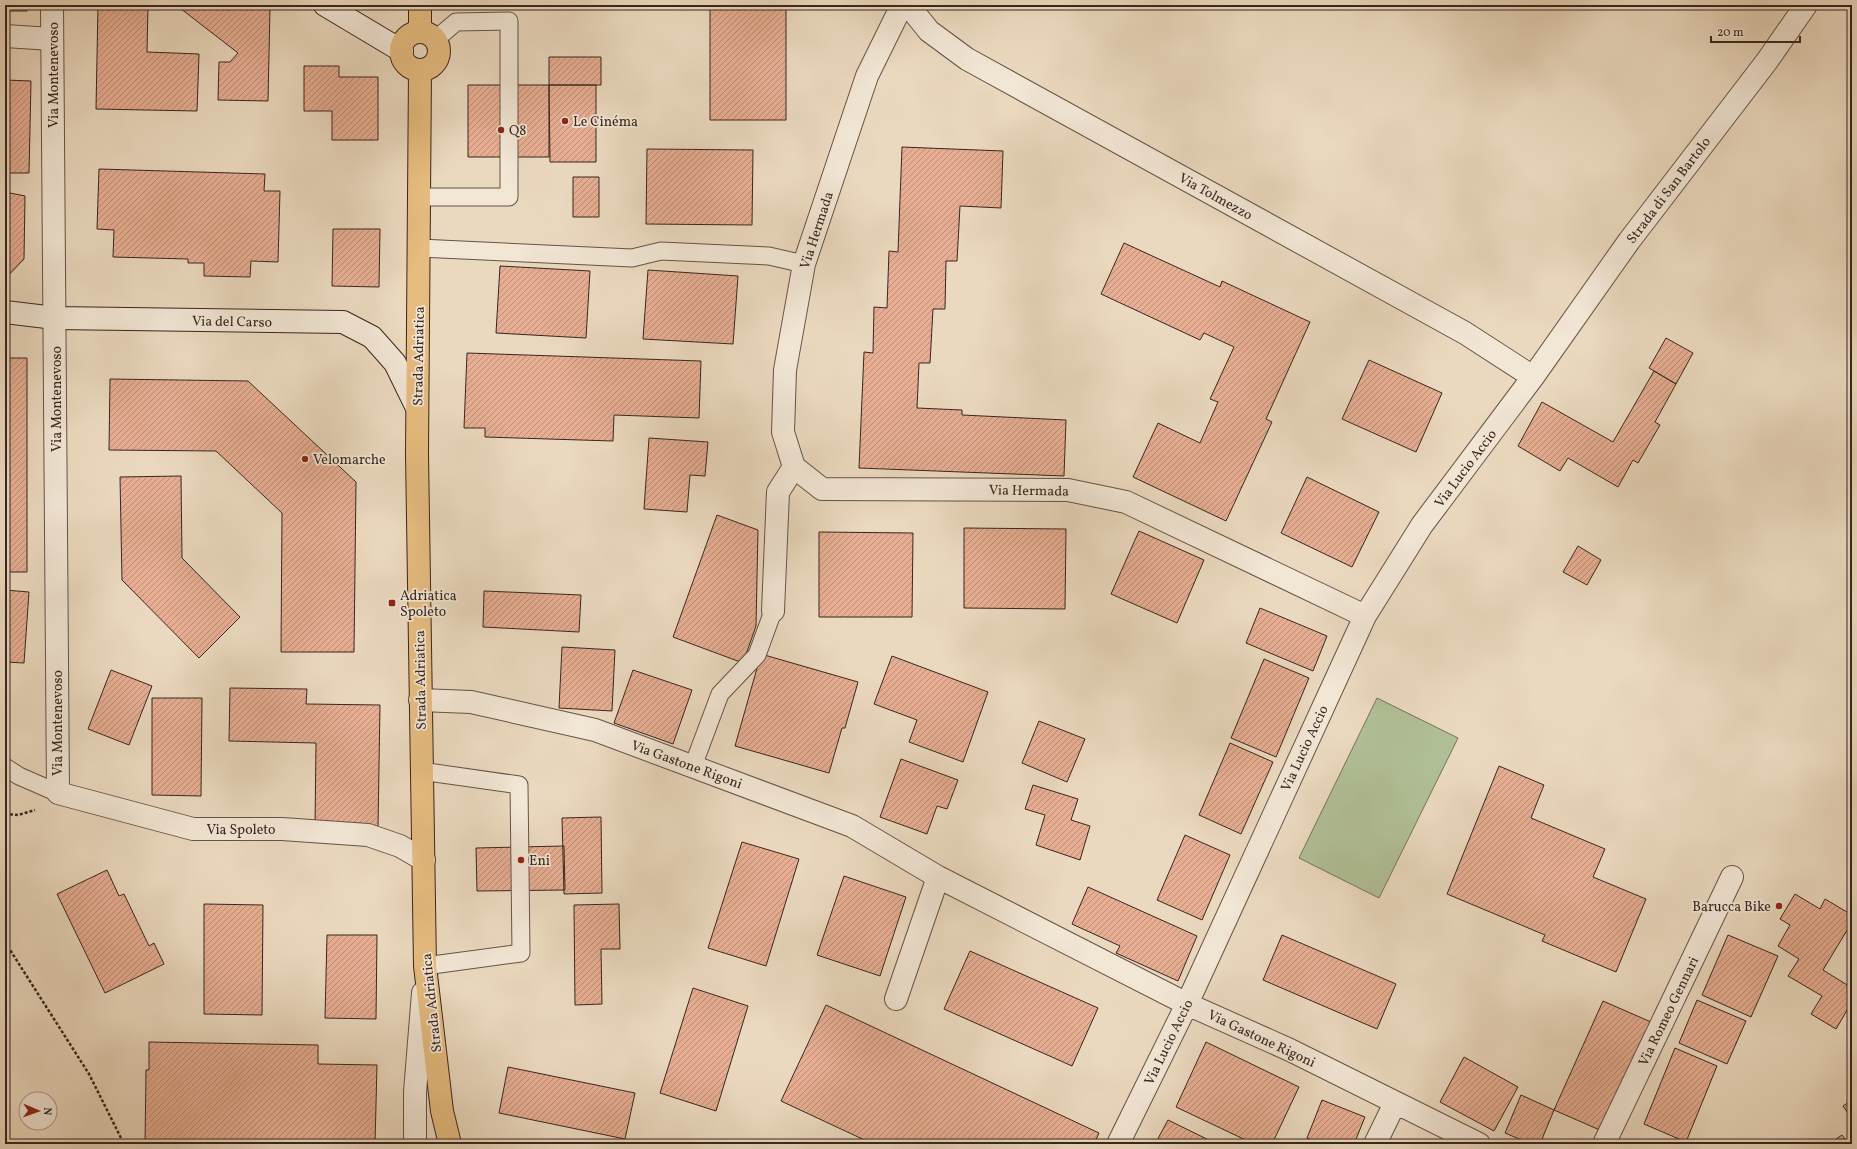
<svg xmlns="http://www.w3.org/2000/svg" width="1857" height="1149" viewBox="0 0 1857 1149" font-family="Vollkorn,serif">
<defs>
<pattern id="building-hatch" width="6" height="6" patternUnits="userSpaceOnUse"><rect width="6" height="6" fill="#e7ae93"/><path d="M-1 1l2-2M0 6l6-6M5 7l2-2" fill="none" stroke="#bc8d77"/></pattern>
</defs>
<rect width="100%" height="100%" fill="#ebd9bf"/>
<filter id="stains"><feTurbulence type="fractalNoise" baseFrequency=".005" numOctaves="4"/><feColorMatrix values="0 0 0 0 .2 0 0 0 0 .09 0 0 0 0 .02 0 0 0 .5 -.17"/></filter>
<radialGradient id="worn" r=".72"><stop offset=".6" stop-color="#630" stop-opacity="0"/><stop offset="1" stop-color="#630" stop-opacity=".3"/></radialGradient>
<path fill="#b1c097" stroke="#74735a" d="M1377 698 1458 738 1379 898 1299 858Z"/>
<path fill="url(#building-hatch)" stroke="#38261e" d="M5 5H27V11H5Z
M98 5H148L147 52 199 54 197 111 96 109Z
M176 5H259L264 8H270L268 101 218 100 219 62H230L238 53Z
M710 6H786V120H710Z
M549 57H601V85H549Z
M304 66H339V77H378V140H332V111H304Z
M5 80 31 81 29 173H5Z
M468 85H549V157H468Z
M549 85H596V162H550Z
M902 147 1003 151 1001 208 960 206 957 261H946L945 309H933L930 363H919L917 408 962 410V415L1066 420 1064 476 859 468 864 352 873 353 874 307 887 308 889 251 898 252Z
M647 149 753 150 752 225 646 224Z
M99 169 265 174 264 191H280L278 262 251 261 250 277 204 276V263H188V259L113 257 114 230 97 229Z
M573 177H599V217H573Z
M5 192 25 196 24 259 5 279Z
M333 229H380L379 287 332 286Z
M1124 243 1220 287 1222 281 1310 322 1266 419 1272 422 1226 521 1133 477 1158 423 1200 443 1218 402 1210 399 1234 347 1204 333 1200 340 1101 294Z
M500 266 590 271 586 338 496 333Z
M648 270 738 276 733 344 643 339Z
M1666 338 1693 353 1676 384 1649 368Z
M467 353 701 361 699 418 614 415 613 441 485 437V428H464Z
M5 358H27V572H5Z
M1369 360 1442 393 1416 452 1342 419Z
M1654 371 1676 384 1655 422 1660 425 1638 463 1633 460 1618 487 1568 458 1560 471 1518 446 1542 402 1613 442Z
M110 379 248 381 356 482 354 652H281L282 513 216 451 109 450Z
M649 438 708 442 705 476 690 475 687 512 644 509Z
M181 476 182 558 240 617 199 658 122 580 120 477Z
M1307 477 1379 512 1352 567 1281 533Z
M717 515 758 530 756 626 743 663 673 637Z
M964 528 1066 529 1065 609 964 608Z
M1139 531 1204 560 1177 623 1111 594Z
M819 532 913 533 912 617H819Z
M1578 546 1601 560 1587 585 1563 572Z
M5 590 29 592 24 663 5 662Z
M484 591 581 595 579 632 483 627Z
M1260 608 1327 636 1313 671 1246 643Z
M562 647 615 650 612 711 559 708Z
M761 654 858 682 845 728H842L829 773 735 746Z
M892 656 988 692 963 762 909 742 917 720 874 704Z
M1264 659 1309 678 1276 757 1231 738Z
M111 670 152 686 129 745 88 729Z
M633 670 692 690 673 744 614 723Z
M230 688 307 689 306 704 380 705 378 828 315 826 316 743 229 741Z
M152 698H202L201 796 152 795Z
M1039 721 1085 739 1067 782 1022 763Z
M1230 743 1273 762 1241 834 1199 815Z
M901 759 958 780 947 809 937 806 927 834 880 817Z
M1499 766 1544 785 1531 818 1605 849 1593 877 1646 899 1616 972 1542 941 1545 935 1447 894Z
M1033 785 1078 799 1071 820 1090 826 1080 860 1036 845 1045 815 1025 809Z
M601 817 602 893 564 894 562 818Z
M1185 835 1230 855 1202 920 1157 900Z
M742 842 799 859 766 966 708 948Z
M564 846 565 890 477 891 476 848Z
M107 870 119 896 124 894 149 946 154 943 164 964 105 993 57 894Z
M844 876 906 897 880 976 817 955Z
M1088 887 1197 936 1178 981 1116 953 1120 946 1072 924Z
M1795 894 1820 909 1825 899 1852 915V922L1823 970 1852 988V1002L1836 1029 1811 1014 1822 996 1788 976 1799 959 1778 946 1790 925 1780 919Z
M204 904 263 905 262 1015 204 1014Z
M619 904 620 949H601L602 1004 575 1005 574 905Z
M327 935H377L376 1019 325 1018Z
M1282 935 1396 984 1377 1029 1263 980Z
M1728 935 1778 956 1751 1017 1702 995Z
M970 951 1098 1008 1072 1066 944 1009Z
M693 988 748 1006 716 1111 660 1093Z
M1697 1000 1746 1021 1727 1064 1679 1043Z
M1603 1001 1651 1022 1602 1131 1554 1110Z
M826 1005 1099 1133 1094 1144H873L781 1101Z
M149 1042 318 1045V1064L377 1065 375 1144H145L146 1070H149Z
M1206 1042 1299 1087 1272 1144H1254L1176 1107Z
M1675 1048 1717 1066 1686 1142 1644 1124Z
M1464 1057 1518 1087 1494 1131 1440 1102Z
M508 1067 635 1093 625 1139 499 1113Z
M1521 1095 1554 1110 1540 1144H1531L1505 1133Z
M1322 1100 1365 1117 1354 1144H1321L1307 1138Z
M1852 1100V1119L1843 1106Z
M1168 1120 1217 1144H1155Z
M1842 1135 1849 1144H1829Z"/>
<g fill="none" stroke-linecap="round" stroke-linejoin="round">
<g stroke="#655346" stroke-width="19">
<path id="lane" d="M419 197H509V21L456 22 435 40
M419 248 632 258 661 251 769 256 804 264
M693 766 720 694 757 655 773 611
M5 767 19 776 58 793
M421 771 519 785 521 953 425 966"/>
</g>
<g stroke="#655346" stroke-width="24">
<path id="street" d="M52 5 58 793 193 829H282L368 835 400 846 424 860
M902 5 867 76 804 264 785 370 783 432 794 467 822 489 1068 490 1126 502 1365 616
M908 5 929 31 967 59 1465 333 1533 377
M5 36 52 39
M773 611 778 492 794 467
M420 700 471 702 595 730 852 826 938 877 1187 1004 1290 1050 1479 1144
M896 999 938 877
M415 1144V1092L423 993
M1118 1144 1187 1004 1365 616 1422 525 1533 377 1629 241 1767 61 1806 5
M1375 1144 1395 1103
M1604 1144 1732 877"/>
</g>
<g stroke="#38261e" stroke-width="24">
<path id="secondary" d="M325 5 402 51
M5 312 55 318 343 322 372 337 395 363 417 408"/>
</g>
<g stroke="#38261e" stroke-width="24">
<path id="primary" d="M420 32V5
M401 51a19 19 0 1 1 38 0a19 19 0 1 1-38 0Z
M420 70 417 454 425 966 442 1111 450 1144"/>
</g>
<path stroke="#38261e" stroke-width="2.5" stroke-dasharray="3 2" stroke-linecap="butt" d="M5 814 18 815 35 810
M5 942 89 1074 124 1144"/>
<use href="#lane" stroke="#f2e6d5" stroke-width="17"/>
<use href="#street" stroke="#f2e6d5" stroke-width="22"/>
<use href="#secondary" stroke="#f2e6d5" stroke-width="22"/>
<use href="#primary" stroke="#e6bc80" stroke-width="22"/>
</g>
<g fill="#8f2418" stroke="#f2e6d5" stroke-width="1.5">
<circle cx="565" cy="121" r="4"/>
<circle cx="501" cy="130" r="4"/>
<circle cx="305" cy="459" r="4"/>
<rect x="388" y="599" width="8" height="8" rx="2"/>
<circle cx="521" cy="860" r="4"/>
<circle cx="1779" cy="906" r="4"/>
</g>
<g text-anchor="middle" stroke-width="3.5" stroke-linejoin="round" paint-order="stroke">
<g font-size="14" fill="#38261e" stroke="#f2e6d5">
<text transform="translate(53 75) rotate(-90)" y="5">Via Montenevoso</text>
<text transform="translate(1668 190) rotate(-53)" y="5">Strada di San Bartolo</text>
<text transform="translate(1216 196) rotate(29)" y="5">Via Tolmezzo</text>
<text transform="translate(816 230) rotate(-72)" y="5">Via Hermada</text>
<text transform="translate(232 321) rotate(1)" y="5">Via del Carso</text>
<text transform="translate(418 356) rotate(-89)" y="5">Strada Adriatica</text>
<text transform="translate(56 399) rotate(-90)" y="5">Via Montenevoso</text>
<text transform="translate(1465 468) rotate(-53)" y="5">Via Lucio Accio</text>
<text transform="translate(1029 490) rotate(1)" y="5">Via Hermada</text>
<text transform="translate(420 680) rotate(-91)" y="5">Strada Adriatica</text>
<text transform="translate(57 723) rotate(-90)" y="5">Via Montenevoso</text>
<text transform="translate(1304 748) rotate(-65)" y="5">Via Lucio Accio</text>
<text transform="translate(687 764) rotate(20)" y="5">Via Gastone Rigoni</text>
<text x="241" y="834">Via Spoleto</text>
<text transform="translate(431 1003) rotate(-96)" y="5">Strada Adriatica</text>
<text transform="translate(1668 1011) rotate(-64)" y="5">Via Romeo Gennari</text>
<text transform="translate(1262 1038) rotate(25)" y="5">Via Gastone Rigoni</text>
<text transform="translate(1168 1042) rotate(-64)" y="5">Via Lucio Accio</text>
</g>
<g font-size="14" fill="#38261e" stroke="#f2e6d5" text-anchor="start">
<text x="573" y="126">Le Cinéma</text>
<text x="509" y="135">Q8</text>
<text x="313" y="464">Velomarche</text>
<text x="400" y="600">Adriatica<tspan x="400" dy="16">Spoleto</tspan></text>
<text x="529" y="865">Eni</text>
<text x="1771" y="911" text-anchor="end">Barucca Bike</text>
</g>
</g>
<rect width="1857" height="1149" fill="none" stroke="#ebd9bf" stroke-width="20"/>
<rect x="6" y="6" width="1845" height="1137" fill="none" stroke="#38261e" stroke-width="2"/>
<rect x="10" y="10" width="1837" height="1129" fill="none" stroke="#38261e"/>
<g transform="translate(38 1111) rotate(92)"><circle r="19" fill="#f2e6d5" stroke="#a8998c"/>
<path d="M0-3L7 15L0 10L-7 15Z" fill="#8f2418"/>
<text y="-6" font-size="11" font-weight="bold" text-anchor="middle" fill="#38261e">N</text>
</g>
<path d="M1711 36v6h89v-6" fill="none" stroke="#38261e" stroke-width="2"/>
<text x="1717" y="36" font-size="12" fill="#38261e" stroke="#f2e6d5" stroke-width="3" paint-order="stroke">20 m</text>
<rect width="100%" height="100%" filter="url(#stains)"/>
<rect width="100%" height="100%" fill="url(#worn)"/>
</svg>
